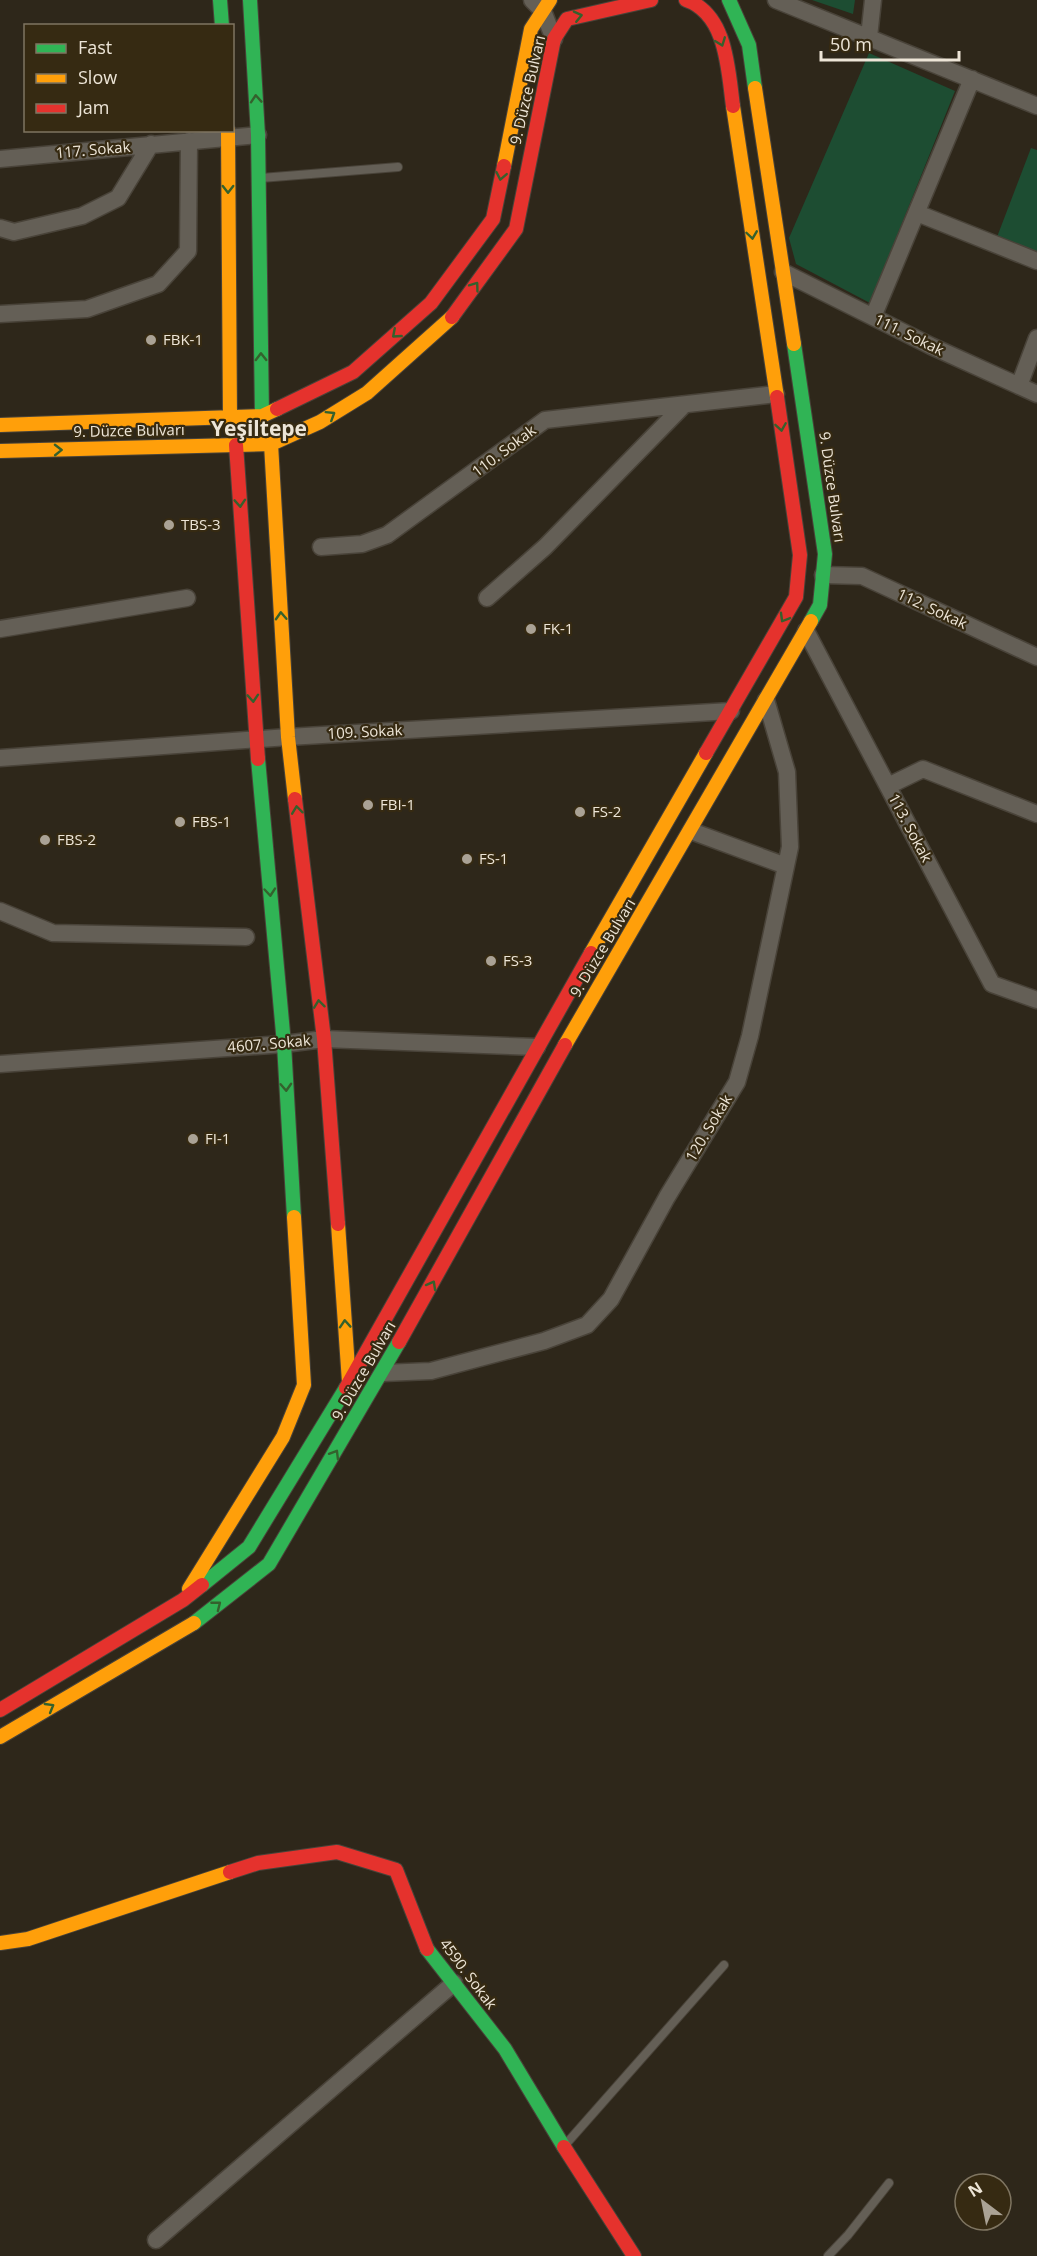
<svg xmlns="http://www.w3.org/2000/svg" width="1037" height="2256" viewBox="0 0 1037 2256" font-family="'Open Sans',sans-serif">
<rect width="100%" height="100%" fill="#2e271a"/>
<path fill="#1d4d32" d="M812 0H855L853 14Z
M869 53 955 91 870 303 796 264 789 238Z
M1031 148 1037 150V252L997 237Z"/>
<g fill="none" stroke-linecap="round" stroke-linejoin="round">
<g stroke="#494339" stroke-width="10">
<path id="lane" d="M261 178 398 167
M566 2144 724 1965
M828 2256 848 2235 889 2183"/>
</g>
<g stroke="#494339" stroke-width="19">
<path id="street" d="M532 0 543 11 554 39
M776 0 1037 106
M869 37 873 0
M0 159 258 135
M917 213 1037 261
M0 228 14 232 82 216 118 198 151 144
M783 272 931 346 1037 394
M0 314 87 309 158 284 188 251 189 141
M873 317 972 79
M1019 386 1037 338
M321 547 362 544 387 535 545 420 776 394
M823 575 862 576 1037 657
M487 598 545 547 684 405
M0 629 187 598
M806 631 992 984 1037 1000
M0 758 288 737 731 711
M888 786 923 769 1037 814
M691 831 786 866
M0 911 53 933 246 937
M0 1064 284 1044 324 1039 537 1047
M383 1373 431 1371 544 1341 587 1325 611 1299 667 1197 737 1082 750 1036 790 847 787 772 766 700
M156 2240 454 1983"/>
</g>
<g stroke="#494339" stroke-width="16">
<path id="fast" d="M220 0 222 26
M250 0 258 135 262 416
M729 0 749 45 755 88
M794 344 825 554 820 605 811 621
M258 759 284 1044 294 1217
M202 1585 249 1547 346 1388
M194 1623 269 1564 399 1342
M427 1949 505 2049 564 2147"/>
</g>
<g stroke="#494339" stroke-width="16">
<path id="slow" d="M755 88 794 344
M733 106 777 397
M228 130 230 418
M504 166 531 29 550 0
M0 425 262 416 277 409
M271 444 288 737 295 799
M0 451 271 444 320 422 367 393 452 317
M591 953 706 753
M565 1045 811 621
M338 1224 349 1382
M189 1589 283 1437 304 1385 294 1217
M0 1737 194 1623
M0 1943 28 1939 230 1872"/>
</g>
<g stroke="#494339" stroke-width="16">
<path id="jam" d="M686 0C727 14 728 70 733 106
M452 317 516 229 554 39 567 19 651 0
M277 409 353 372 431 303 493 219 504 166
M236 445 258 759
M706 753 796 597 800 555 777 397
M295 799 324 1039 338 1224
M399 1342 565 1045
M346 1388 591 953
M0 1710 183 1600 202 1585
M230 1872 258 1863 337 1852 396 1870 427 1949
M564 2147 634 2256"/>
</g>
<use href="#lane" stroke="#645f56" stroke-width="8"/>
<use href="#street" stroke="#645f56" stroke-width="16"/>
<use href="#fast" stroke="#30b455" stroke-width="14"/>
<use href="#slow" stroke="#ff9f0a" stroke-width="14"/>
<use href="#jam" stroke="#e5322d" stroke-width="14"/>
</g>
<defs><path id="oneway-chevron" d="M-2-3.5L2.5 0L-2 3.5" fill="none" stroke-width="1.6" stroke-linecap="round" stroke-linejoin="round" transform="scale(1.5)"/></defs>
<g stroke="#34612d">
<use href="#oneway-chevron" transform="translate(578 16) rotate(-13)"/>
<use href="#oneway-chevron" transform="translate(721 42) rotate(69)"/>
<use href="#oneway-chevron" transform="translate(256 99) rotate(-94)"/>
<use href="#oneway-chevron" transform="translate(501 176) rotate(101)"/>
<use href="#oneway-chevron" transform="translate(228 189) rotate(90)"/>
<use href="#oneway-chevron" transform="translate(752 235) rotate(82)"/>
<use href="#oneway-chevron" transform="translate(475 286) rotate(-54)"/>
<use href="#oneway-chevron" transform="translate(396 334) rotate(139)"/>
<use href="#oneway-chevron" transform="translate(261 357) rotate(-91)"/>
<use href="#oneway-chevron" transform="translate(331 415) rotate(-32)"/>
<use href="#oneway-chevron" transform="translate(781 427) rotate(81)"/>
<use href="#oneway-chevron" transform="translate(58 450) rotate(-1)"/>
<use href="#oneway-chevron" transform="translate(240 503) rotate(86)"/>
<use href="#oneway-chevron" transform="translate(281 616) rotate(-93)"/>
<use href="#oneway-chevron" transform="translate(784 618) rotate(120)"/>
<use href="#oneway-chevron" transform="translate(253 698) rotate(86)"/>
<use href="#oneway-chevron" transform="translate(297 810) rotate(-97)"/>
<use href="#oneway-chevron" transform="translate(270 892) rotate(85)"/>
<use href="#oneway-chevron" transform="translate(319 1004) rotate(-97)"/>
<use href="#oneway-chevron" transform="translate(286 1087) rotate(87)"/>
<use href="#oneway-chevron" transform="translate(432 1285) rotate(-61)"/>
<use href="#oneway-chevron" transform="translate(345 1324) rotate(-94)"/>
<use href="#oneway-chevron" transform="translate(335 1454) rotate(-59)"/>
<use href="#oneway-chevron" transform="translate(217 1605) rotate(-38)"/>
<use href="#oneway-chevron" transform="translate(50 1707) rotate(-30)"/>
</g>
<g fill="#aaa295" stroke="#362a12" stroke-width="2">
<circle cx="151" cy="340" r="6"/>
<circle cx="169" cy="525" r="6"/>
<circle cx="531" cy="629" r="6"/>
<circle cx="368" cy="805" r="6"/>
<circle cx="580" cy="812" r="6"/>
<circle cx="180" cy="822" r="6"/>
<circle cx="45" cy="840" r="6"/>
<circle cx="467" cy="859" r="6"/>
<circle cx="491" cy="961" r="6"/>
<circle cx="193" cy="1139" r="6"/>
</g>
<g text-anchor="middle" stroke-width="4.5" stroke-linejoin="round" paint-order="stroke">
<g font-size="15" fill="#ede5d7" stroke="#362a12">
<text transform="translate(528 90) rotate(-77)" y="5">9. Düzce Bulvarı</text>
<text transform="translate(93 150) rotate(-5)" y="5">117. Sokak</text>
<text transform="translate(909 335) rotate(26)" y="5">111. Sokak</text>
<text transform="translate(129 431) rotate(-1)" y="5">9. Düzce Bulvarı</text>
<text transform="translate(504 451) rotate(-37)" y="5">110. Sokak</text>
<text transform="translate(832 487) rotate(82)" y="5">9. Düzce Bulvarı</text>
<text transform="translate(932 609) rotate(25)" y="5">112. Sokak</text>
<text transform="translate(365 732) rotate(-3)" y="5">109. Sokak</text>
<text transform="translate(910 828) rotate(62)" y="5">113. Sokak</text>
<text transform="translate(603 948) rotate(-59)" y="5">9. Düzce Bulvarı</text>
<text transform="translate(269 1044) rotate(-5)" y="5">4607. Sokak</text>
<text transform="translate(709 1128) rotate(-59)" y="5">120. Sokak</text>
<text transform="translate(364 1371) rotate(-60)" y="5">9. Düzce Bulvarı</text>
<text transform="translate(468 1974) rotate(53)" y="5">4590. Sokak</text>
</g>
<g font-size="15" fill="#ede5d7" stroke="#362a12" text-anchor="start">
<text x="163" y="345">FBK-1</text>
<text x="181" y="530">TBS-3</text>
<text x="543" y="634">FK-1</text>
<text x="380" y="810">FBI-1</text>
<text x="592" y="817">FS-2</text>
<text x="192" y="827">FBS-1</text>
<text x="57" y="845">FBS-2</text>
<text x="479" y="864">FS-1</text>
<text x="503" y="966">FS-3</text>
<text x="205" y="1144">FI-1</text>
</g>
<g font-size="21" font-weight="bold" fill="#ede5d7" stroke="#362a12">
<text x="259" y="436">Yeşiltepe</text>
</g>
</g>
<rect x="24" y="24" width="210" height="108" fill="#362a12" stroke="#7f7561" stroke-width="1.5"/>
<rect x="36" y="44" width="30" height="9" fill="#30b455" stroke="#7f7561" stroke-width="1.5"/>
<text x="78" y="54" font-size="18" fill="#ede5d7">Fast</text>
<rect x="36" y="74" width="30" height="9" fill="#ff9f0a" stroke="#7f7561" stroke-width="1.5"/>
<text x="78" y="84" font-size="18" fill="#ede5d7">Slow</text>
<rect x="36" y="104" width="30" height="9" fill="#e5322d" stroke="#7f7561" stroke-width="1.5"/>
<text x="78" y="114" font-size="18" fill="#ede5d7">Jam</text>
<g transform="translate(983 2202) rotate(328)"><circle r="28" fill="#362a12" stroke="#7f7561" stroke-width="1.5"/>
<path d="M0-4.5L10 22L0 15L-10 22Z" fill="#aaa295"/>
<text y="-9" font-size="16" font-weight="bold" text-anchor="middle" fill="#ede5d7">N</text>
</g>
<path d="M821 51v9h138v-9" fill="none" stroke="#ede5d7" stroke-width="3"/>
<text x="830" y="51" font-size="18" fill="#ede5d7" stroke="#362a12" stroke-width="4.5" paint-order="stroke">50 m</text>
</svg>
